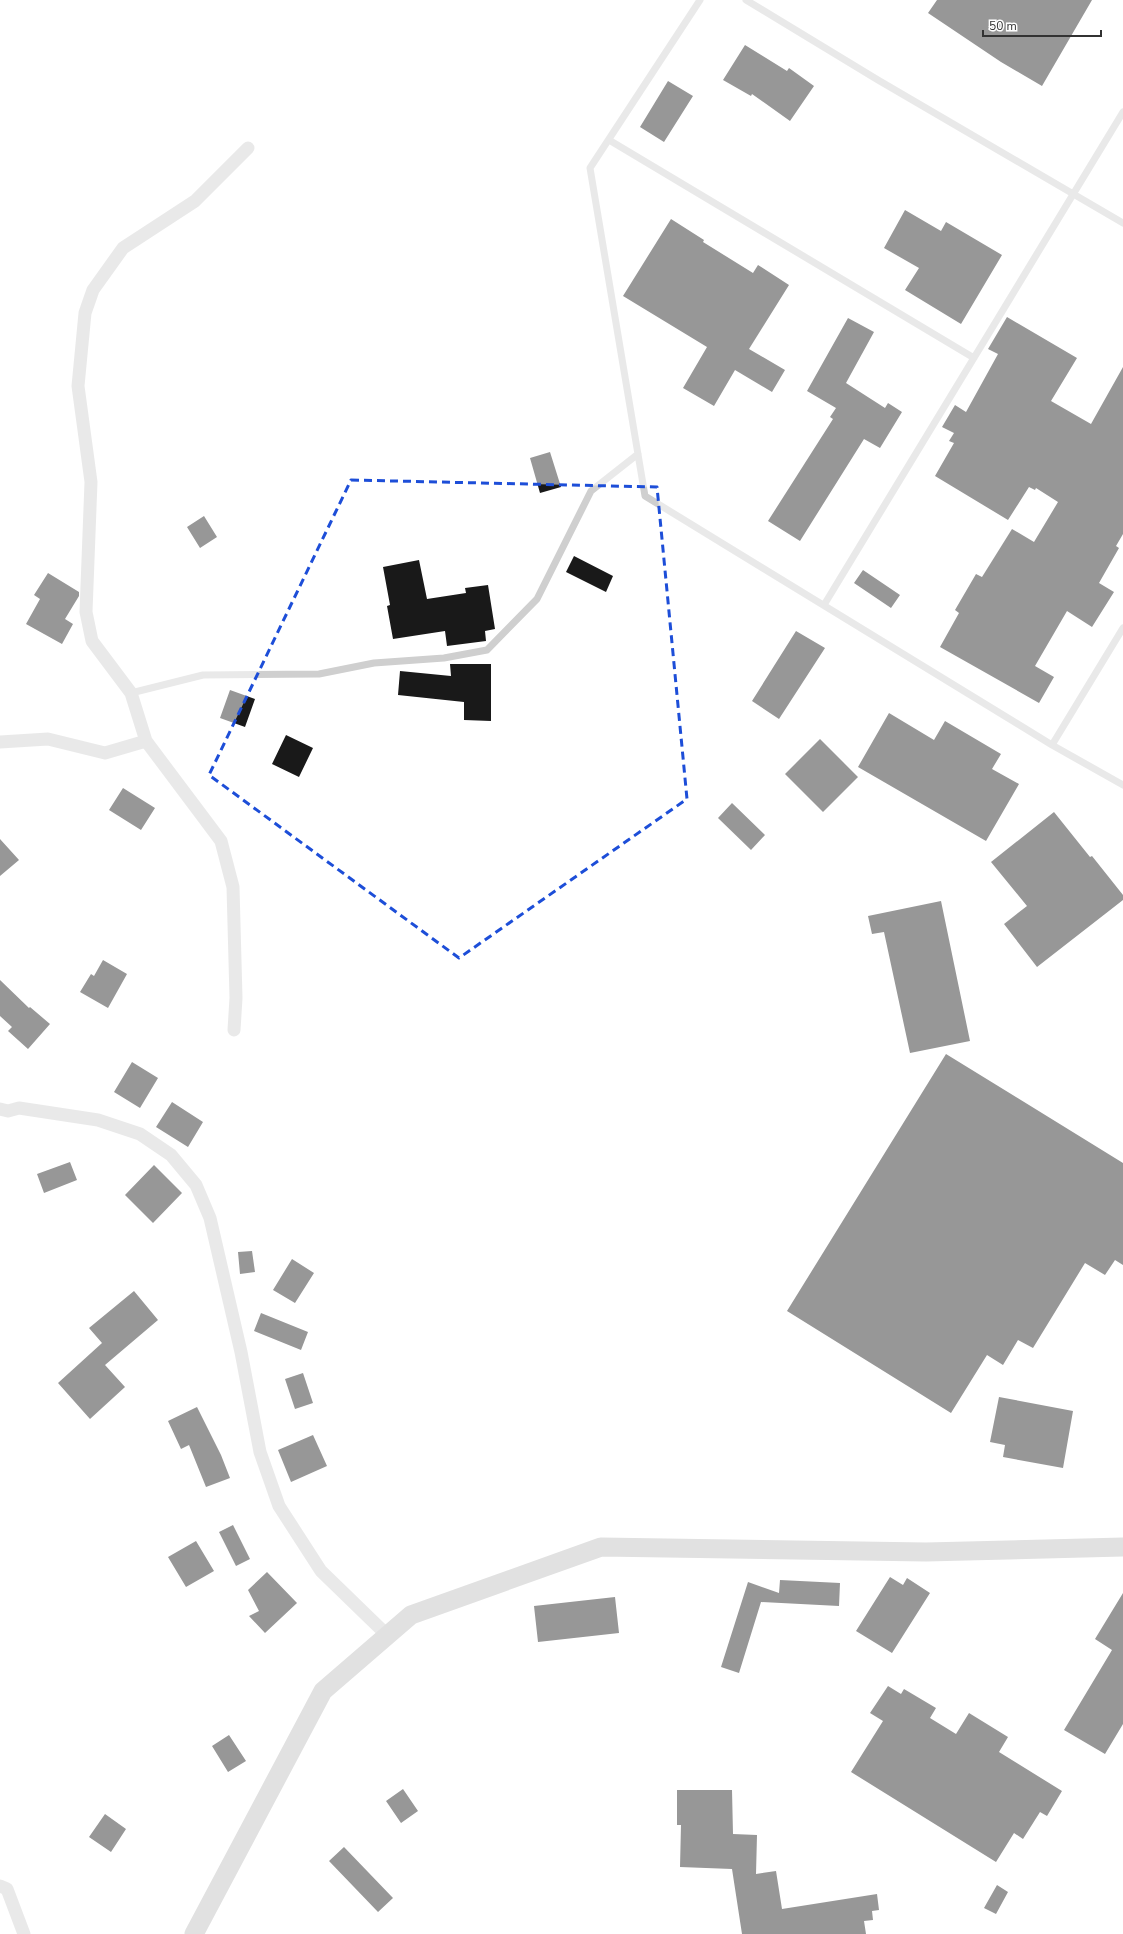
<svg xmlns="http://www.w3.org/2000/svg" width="1123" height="1934" viewBox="0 0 1123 1934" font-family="'Nunito Sans',sans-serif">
<rect width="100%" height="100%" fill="#fff"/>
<path fill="#191919" d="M937 0H1092L1042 86 1001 62 928 13Z
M745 45 787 71 789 68 814 86 790 121 752 94 751 96 723 80Z
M668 81 693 96 664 142 640 127Z
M905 210 941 231 946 222 1002 255 961 324 905 290 919 268 884 248Z
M671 219 704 240 703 242 753 273 758 265 789 285 749 349 785 370 772 392 735 370 714 406 683 388 707 347 623 296Z
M1007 317 1077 358 1051 401 1091 424 1123 367V534L1116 546 1119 548 1099 583 1114 592 1092 627 1067 611 1035 666 1054 677 1039 703 940 647 959 613 955 610 976 574 982 577 1012 529 1034 542 1058 502 1036 488 1035 490 1029 487 1008 520 935 476 954 443 949 441 954 433 942 427 955 405 966 412 998 354 988 349Z
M848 318 874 332 846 383 885 408 888 403 902 412 880 448 864 439 800 541 768 521 833 419 830 417 836 408 807 391Z
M550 452 561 487 540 493 530 458Z
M204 516 217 537 200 548 187 527Z
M574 556 613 576 606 592 566 572Z
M419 560 427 599 466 593 465 588 488 585 495 629 485 631 486 641 447 646 445 631 393 639 387 606 390 605 383 567Z
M863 570 900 595 891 608 854 583Z
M48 573 79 592V596L65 619 73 624 62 644 26 624 40 599 34 595Z
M796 631 825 648 779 719 752 701Z
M450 664H491V721L464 720V702L398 695 400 671 451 676Z
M230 690 255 699 245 727 220 718Z
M889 713 934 740 945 721 1001 754 992 769 1019 784 986 841 858 767Z
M286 735 313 748 299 777 272 764Z
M820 739 858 777 823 812 785 774Z
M123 788 155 808 141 830 109 810Z
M732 803 765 835 751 850 718 818Z
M1054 812 1090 857 1092 856 1123 895V900L1037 967 1004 924 1027 906 991 862Z
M0 839 19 860 0 876Z
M941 901 970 1041 910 1053 884 932 872 934 868 916Z
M103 960 127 974 108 1008 80 992 91 974 94 976Z
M0 980 29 1008 30 1007 50 1024 28 1049 8 1031 12 1027 0 1016Z
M946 1054 1123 1163V1265L1115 1260 1105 1275 1085 1263 1033 1348 1018 1340 1003 1365 987 1355 951 1413 787 1311Z
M132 1062 158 1078 140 1108 114 1092Z
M172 1102 203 1122 188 1147 156 1127Z
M70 1162 77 1180 44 1193 37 1174Z
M154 1165 182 1193 153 1223 125 1195Z
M252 1251 255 1272 240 1274 238 1252Z
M292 1259 314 1273 295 1303 273 1290Z
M134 1291 158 1320 105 1365 125 1387 90 1419 58 1383 102 1343 89 1328Z
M261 1313 308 1332 301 1350 254 1331Z
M303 1373 313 1403 295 1409 285 1379Z
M999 1397 1073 1411 1063 1468 1003 1457 1005 1445 990 1442Z
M197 1407 221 1455 230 1478 206 1487 189 1445 181 1449 168 1421Z
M313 1435 327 1466 291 1482 278 1450Z
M233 1525 250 1559 236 1566 219 1532Z
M196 1541 214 1571 186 1587 168 1557Z
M267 1572 297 1603 265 1633 249 1616 259 1611 248 1590Z
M890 1577 903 1585 907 1578 930 1593 892 1653 856 1631Z
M780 1580 840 1583 839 1606 761 1602 739 1673 721 1667 748 1582 779 1593Z
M1123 1593V1724L1105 1754 1064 1730 1112 1650 1095 1639Z
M615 1597 619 1633 538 1642 534 1606Z
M888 1686 901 1694 904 1689 936 1708 930 1718 956 1734 969 1713 1008 1737 999 1752 1062 1791 1047 1816 1040 1812 1023 1839 1014 1833 996 1862 851 1772 883 1721 870 1713Z
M229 1735 246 1761 228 1772 212 1746Z
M403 1789 418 1811 401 1823 386 1801Z
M677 1790H732L733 1834 757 1835 756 1874 776 1871 782 1909 877 1894 879 1910 872 1911 873 1920 864 1921 866 1934H742L732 1869 680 1867 681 1825H677Z
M105 1814 126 1829 111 1852 89 1837Z
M344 1847 393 1898 378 1912 329 1861Z
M997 1885 1008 1892 996 1914 984 1908Z"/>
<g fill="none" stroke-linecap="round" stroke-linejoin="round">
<path stroke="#cfcfcf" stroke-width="7" d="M700 0 590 168 645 496 1052 745
M746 0 878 80 1123 223
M609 140 974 358
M824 605 1123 112
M1123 628 1052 745 1123 785
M131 693 203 675 319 674 374 663 444 658 487 650 537 599 591 491 638 454"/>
<path stroke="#cfcfcf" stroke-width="13" d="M0 742 48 739 105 753 146 741
M234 1030 236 998 233 887 221 841 146 741 131 693 92 641 86 612 91 482 78 386 85 313 93 290 123 248 195 201 248 148
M0 1109 8 1111 19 1108 98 1120 140 1134 171 1155 196 1185 210 1218 241 1352 260 1452 279 1506 321 1571 388 1636
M0 1886 7 1889 24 1934"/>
<path stroke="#bcbcbc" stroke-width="19" d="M194 1934 323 1691 411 1615 601 1547 926 1552 1123 1547"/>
</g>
<path d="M0 0H1123V1934H0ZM351 480 657 487 687 799 459 958 209 775Z" fill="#fff" fill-opacity=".55" fill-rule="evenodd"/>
<path fill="none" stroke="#1d4ed8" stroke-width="3" stroke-dasharray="8 5" stroke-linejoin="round" d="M351 480 657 487 687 799 459 958 209 775Z"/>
<path d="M983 30v6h118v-6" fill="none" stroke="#323232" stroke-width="2"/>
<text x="989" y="30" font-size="12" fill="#323232" stroke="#ffffff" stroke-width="3" paint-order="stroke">50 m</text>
</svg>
